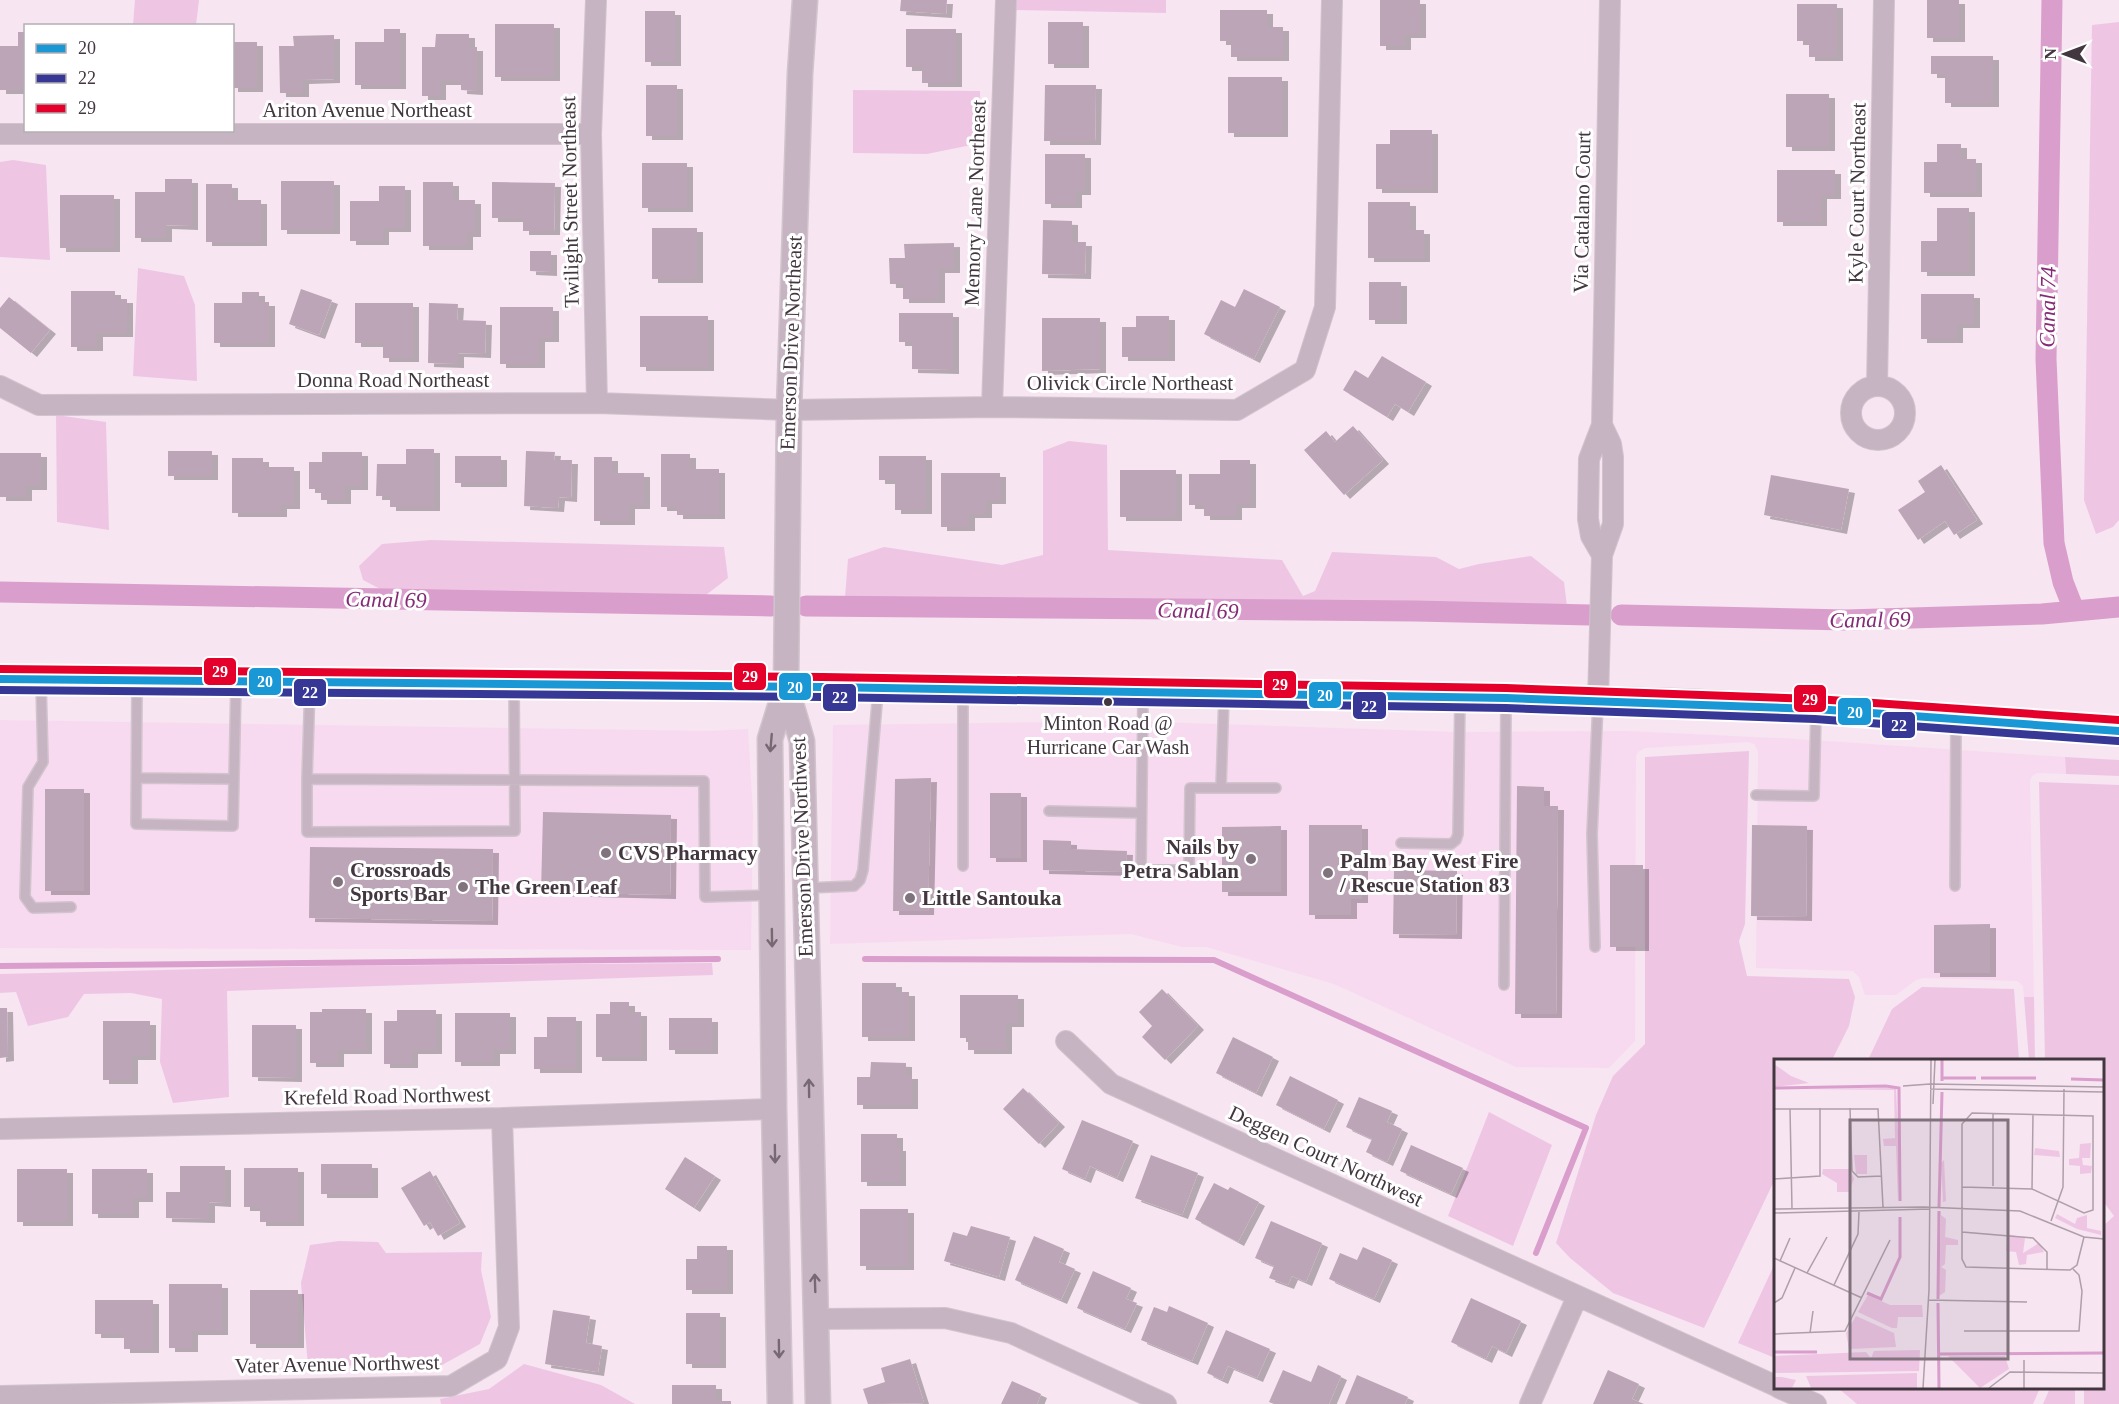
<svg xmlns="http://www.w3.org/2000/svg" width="2119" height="1404" viewBox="0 0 2119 1404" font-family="Georgia,serif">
<defs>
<filter id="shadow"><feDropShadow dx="6" dy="4" stdDeviation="0" flood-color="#0004"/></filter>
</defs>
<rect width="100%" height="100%" fill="#f7e5f2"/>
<path fill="#f8daf0" d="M0 720 709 731 748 729 753 813 751 950 0 948Z
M1128 721 1455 732 1627 731 1797 739 2065 757 2066 774 2037 773 2032 776 2030 781 2034 997H2024L2023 986 2017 981 1923 978 1916 980 1896 995H1865L1859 977 1853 971 1756 968 1758 751 1754 744 1748 742 1645 748 1638 752 1636 757 1635 1041 1609 1068 1516 1067 1334 984 1206 947H1182L1131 934 830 944 833 725Z"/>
<path fill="#eec6e4" d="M135 0H199L196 25H133Z
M1016 0H1166V13L1015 10Z
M2119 22V520L2113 527 2096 534 2084 500 2092 25Z
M853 90 980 91 981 143 927 154 853 153Z
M13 160 46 165 50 260 0 257V162Z
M138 268 184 276 195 305 197 381 133 376Z
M56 415 106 422 109 530 57 522Z
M1069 441 1107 445 1108 550 1282 560 1303 596 1315 591 1332 552 1436 557 1459 569 1479 564 1531 556 1564 582 1567 606 845 597 848 559 884 547 1002 565 1043 555V451Z
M431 540 724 547 728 578 706 595 384 591 363 580 359 566 382 544Z
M1749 751 1745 924 1739 941 1747 976 1849 979 1855 997 1849 1026 1832 1060H1776L1775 1179 1704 1328 1613 1293 1570 1258 1556 1243 1596 1115 1613 1076 1645 1044V757Z
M2065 757 2119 760V776L2066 774Z
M2039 782 2119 785V1404H2084V1388H2102L2103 1226 2114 1216 2103 1201 2102 1060H2045Z
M712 963 713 975 227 991 229 1097 173 1103 160 1062 162 999 131 993 84 994 68 1017 28 1026 16 992 0 993V974L331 966Z
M1922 987 2014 989 2019 1060H1868L1892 1009Z
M2024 997H2034L2035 1060H2029Z
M1489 1112 1552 1145 1513 1246 1448 1216Z
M339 1241 378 1242 386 1253 482 1252 481 1270 491 1317 480 1344 442 1365 308 1366 301 1283 310 1245Z
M1775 1263V1358L1738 1343Z
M524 1364 601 1385 635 1404H441L440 1399 489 1389Z
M1838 1388H2040L2033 1404H1857Z
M2050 1388H2075V1404H2043Z"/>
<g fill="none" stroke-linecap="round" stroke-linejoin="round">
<path stroke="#da9ecc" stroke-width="6" d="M865 959 1214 960 1586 1128 1536 1253
M0 966 718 959"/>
<path stroke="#da9ecc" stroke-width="21" d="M2052 0 2046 359 2054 543 2063 582 2074 610
M0 592 771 606
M806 606 1415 611 1590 615
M1621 615 1846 620 2042 614 2119 607"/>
</g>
<path fill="#bca5b6" filter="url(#shadow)" d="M901 0H947L946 14 900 11Z
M1380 0H1420V34H1405V46H1380Z
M1927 0H1959V38H1927Z
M1797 4H1837V57H1809V41H1797Z
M1220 10H1267V27H1283V57H1231V41H1220Z
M645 11H675V62H645Z
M1048 22H1083V64H1048Z
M495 24H554V77H495Z
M384 29H400V85H355V42H384Z
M906 29H956V83H922V67H906Z
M18 32H26V90H0V46H18Z
M436 34H469V47H477V91L461 90V81H440V96H422V47H435Z
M334 35V79L303 80V93H280L279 46H294L293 36Z
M232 42H257V88H232Z
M1931 56H1993V103H1945V74H1931Z
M1228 77H1282V133H1228Z
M646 85H677V136H646Z
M1045 85H1096L1095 141H1044Z
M1786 94H1829V147H1786Z
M1390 130H1432V189H1376V144H1390Z
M1937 144H1961V159H1976V193H1924V162H1937Z
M1045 154H1085V191H1076V204H1045Z
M642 163H687V208H642Z
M1777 170H1835V195H1821V222H1777Z
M165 179H192V226L166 225V238H135V192H165Z
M281 181H334V230H281Z
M423 182H453V200H475V233H467V246H423Z
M492 182 555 183 554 231H523V218H492Z
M206 184H232V200H261V242H206Z
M379 186H405V228H383V241H350V201H379Z
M60 195H114V248H60Z
M1368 202H1410V230H1424V258H1368Z
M1937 208H1969V272H1921V241H1937Z
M1043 220 1072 221V242H1086L1085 275 1042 274Z
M652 228H697V279H652Z
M954 243V269H939V299H903V284H890L889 258H905L904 244Z
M530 251H551V272L530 271Z
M1369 282H1401V320H1369Z
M301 289 332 300 319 335 289 324Z
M1244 289 1280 307 1254 359 1204 334 1221 300 1235 307Z
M71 291H115V299H127V333H97V347H71Z
M242 292H259V302H269V343H214V303H242Z
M1921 294H1974V324H1957V339H1921Z
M9 297 50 330 31 353 0 328V308Z
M355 303H413V358H383V343H355Z
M429 303 458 304 457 320 486 321 485 354 458 353V364L428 363Z
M500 307H553V338H539V364H500Z
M899 313H953V370L912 369V342H899Z
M640 316H708V367H640Z
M1136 316H1169V357H1122V327H1136Z
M1042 318H1100V369L1042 371Z
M1382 356 1426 382 1408 412 1395 404 1387 417 1343 390 1355 370 1368 378Z
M1353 426 1383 460 1344 495 1304 450 1326 431 1335 442Z
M406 449H434V507H390V496H376L377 464H406Z
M168 451H212V476H168Z
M526 451 555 452 554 460H572L571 498 559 497 558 508 524 506Z
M322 452H362V486H345V500H321V489H309V462H322Z
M0 453H41V486H26V497H0Z
M661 454H690V469H719V515H677V507H661Z
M455 456H501V483H455Z
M879 456H926V510H895V480H879Z
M594 457H612V473H644V505H629V521H594Z
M232 458H263V467H294V505H281V513H232Z
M1220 460H1250V504H1236V516H1204V505H1189V474H1220Z
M1941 465 1977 520 1954 535 1945 521 1918 540 1898 510 1925 492 1918 481Z
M1120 470H1176V517H1120Z
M941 473H1000V500H986V514H969V527H941Z
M1771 475 1849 489 1841 530 1764 515Z
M931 778 928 911H893L895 779Z
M1517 786 1544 787V806H1558L1556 1014H1515Z
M45 789H84V891H45Z
M990 793H1021V858H990Z
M543 812 671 815 670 895 541 892Z
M1309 825H1362V899H1351V915H1309Z
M1752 825 1807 826 1806 917 1751 916Z
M1281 826V892H1222V827Z
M1043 840 1071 841V849L1127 851 1126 872 1043 870Z
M310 847 493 849 492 921 309 918Z
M1610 865H1643V947H1610Z
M1394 870 1457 871 1456 935 1393 934Z
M1990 924V973H1934V925Z
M862 983H896V992H909V1037H862Z
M1162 989 1198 1026 1165 1060 1142 1037 1152 1026 1139 1012Z
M960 995H1018V1023H1006V1050H968V1038H960Z
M610 1002H629V1012H641V1057H596V1014H610Z
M0 1008H7L8 1057 0 1058Z
M322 1009H366V1050H338V1063H310V1012H322Z
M397 1010H436V1050H412V1064H384V1021H397Z
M455 1013H510V1050H494V1062H455Z
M547 1017H576V1069H534V1037H547Z
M669 1018H712V1050H669Z
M103 1021H150V1056H132V1080H103Z
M252 1025H296V1078L252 1077Z
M1233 1037 1273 1057 1256 1093 1216 1073Z
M871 1062 906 1063V1075H912V1105H857V1077H870Z
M1290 1076 1338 1100 1324 1129 1276 1105Z
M1023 1088 1059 1123 1039 1144 1003 1109Z
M1359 1097 1392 1111 1387 1122 1402 1129 1387 1162 1366 1152 1372 1139 1346 1127Z
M1082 1120 1133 1141 1117 1178 1090 1166 1085 1179 1062 1169Z
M861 1134H897V1147H900V1182H861Z
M1411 1145 1463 1168 1451 1194 1400 1171Z
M1151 1155 1198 1173 1182 1215 1135 1198Z
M685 1157 715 1176 694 1208 665 1189Z
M321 1164H372V1194H321Z
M180 1166H225V1203L209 1202V1219L166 1218V1192H180Z
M244 1168H298V1222H260V1207H244Z
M17 1169H67V1222H17Z
M92 1169H147V1198H133V1214H92Z
M430 1171 460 1223 438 1236 430 1222 424 1226 401 1188Z
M1214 1183 1228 1190 1230 1187 1259 1202 1238 1242 1195 1219Z
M860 1209H908V1266H860Z
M1271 1221 1322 1243 1306 1282 1292 1276 1288 1285 1269 1278 1274 1266 1255 1258Z
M971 1226 1010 1237 999 1277 944 1261 953 1232 967 1236Z
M1034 1236 1064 1249 1059 1262 1075 1269 1061 1300 1015 1280Z
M697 1246H727V1290H686V1259H697Z
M1363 1247 1392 1260 1374 1299 1329 1279 1340 1253 1357 1260Z
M1093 1271 1131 1288 1126 1299 1137 1303 1125 1329 1077 1308Z
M169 1284H222V1331H192V1348H169Z
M250 1290H298V1344H250Z
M1471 1298 1521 1321 1506 1353 1492 1346 1486 1359 1451 1342Z
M95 1300H153V1349H124V1334H95Z
M1169 1306 1208 1323 1192 1361 1141 1340 1154 1307 1167 1312Z
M553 1310 590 1316 586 1343 602 1346 598 1372 545 1364Z
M686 1313H720V1364H686Z
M1226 1330 1270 1349 1257 1378 1228 1366 1222 1380 1207 1373Z
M910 1359 924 1403 868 1404 863 1389 885 1382 881 1368Z
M1318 1365 1341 1376 1329 1404H1274L1269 1402 1283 1370 1311 1382Z
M1608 1370 1639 1384 1632 1399 1644 1404H1593Z
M1357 1375 1408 1397 1405 1404H1345Z
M1012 1381 1041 1394 1037 1404H1001Z
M672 1385H716V1401H731V1404H672Z"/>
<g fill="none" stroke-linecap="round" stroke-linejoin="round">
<g stroke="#d1c4cd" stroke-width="12">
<path id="service" d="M41 682 43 762 28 787 25 897 33 908 71 907
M137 683 136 824 233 826 236 684
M310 685 307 779 704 781 705 897 771 895
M1143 695 1141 870H1189L1190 788H1276
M137 778 234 779
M307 779V832L515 831 514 686
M1221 787 1224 696
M1756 795 1814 796 1816 712
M1049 811 1141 813
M1401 843 1451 844 1456 840 1458 834 1460 699
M963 866V692
M1955 886 1956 721
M808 888 854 886 860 880 863 870 878 691
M1595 947 1592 834 1598 703
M1504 985 1506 699"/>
</g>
<g stroke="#d1c4cd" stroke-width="22">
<path id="minor" d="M596 0 591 134 597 403
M0 134H591
M0 386 39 405 597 403 789 410 992 407 1237 410 1305 370 1325 307 1332 0
M1877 386 1884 0
M1851 413a27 27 0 1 1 54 0a27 27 0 1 1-54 0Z
M992 407 1006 0
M1602 555 1591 536 1588 519 1589 459 1602 425 1610 0
M1598 700 1602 555 1613 524V457L1611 444 1602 425
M1066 1041 1111 1084 1776 1386
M0 1129 502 1118 774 1109
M816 1319 945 1318 1011 1333 1166 1404
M1779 1388 1816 1404
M0 1396 451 1386 497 1359 509 1327 502 1118
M1530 1404 1577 1297"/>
</g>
<g stroke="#d1c4cd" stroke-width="27">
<path id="tertiary" d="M805 0 800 74 789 410 786 687 802 741 818 1404
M780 1404 774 1109 770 739 786 687"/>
</g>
<g stroke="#d1c4cd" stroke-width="30">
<path id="secondary" d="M0 679 823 687 1506 698 1683 703 1816 709 2119 731"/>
</g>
<use href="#service" stroke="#c6b4c2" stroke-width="9"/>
<use href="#minor" stroke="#c6b4c2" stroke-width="20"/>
<use href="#tertiary" stroke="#c6b4c2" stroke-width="24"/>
<use href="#secondary" stroke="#bea9b9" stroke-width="27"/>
<g stroke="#fff" stroke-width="12">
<path id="bus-1" d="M0 679 823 687 1506 698 1816 709 2119 731"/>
</g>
<g stroke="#fff" stroke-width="12">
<path id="bus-2" d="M0 690 823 697 1506 708 1815 719 2118 741"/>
</g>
<g stroke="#fff" stroke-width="12">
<path id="bus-3" d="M0 669 823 677 1506 688 1816 699 2119 720"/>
</g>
<use href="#bus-1" stroke="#1998d5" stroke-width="8"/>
<use href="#bus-2" stroke="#373896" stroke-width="8"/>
<use href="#bus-3" stroke="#e4002b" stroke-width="8"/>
</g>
<defs><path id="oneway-shaft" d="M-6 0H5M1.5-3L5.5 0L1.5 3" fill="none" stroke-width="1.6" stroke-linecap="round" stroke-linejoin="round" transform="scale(1.5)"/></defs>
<g stroke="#776873">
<use href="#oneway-shaft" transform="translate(771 743) rotate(95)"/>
<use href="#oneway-shaft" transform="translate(772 938) rotate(89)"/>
<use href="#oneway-shaft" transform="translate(809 1088) rotate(-91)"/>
<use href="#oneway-shaft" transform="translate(775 1154) rotate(89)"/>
<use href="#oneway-shaft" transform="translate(815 1283) rotate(-92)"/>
<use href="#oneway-shaft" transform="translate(779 1349) rotate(89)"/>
</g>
<circle fill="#42363f" stroke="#fff" stroke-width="2" cx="1108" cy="702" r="5"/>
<g fill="#81737e" stroke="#fff" stroke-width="2">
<circle cx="606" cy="853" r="6"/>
<circle cx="1251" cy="859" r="6"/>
<circle cx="1328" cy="873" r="6"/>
<circle cx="338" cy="882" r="6"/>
<circle cx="463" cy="887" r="6"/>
<circle cx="910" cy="898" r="6"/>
</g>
<g text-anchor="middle" stroke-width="6" stroke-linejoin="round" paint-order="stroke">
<g font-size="20" fill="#42363f" stroke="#fff">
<text x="1108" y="730">Minton Road @<tspan x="1108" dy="24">Hurricane Car Wash</tspan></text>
</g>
<g font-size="21" fill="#42363f" stroke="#fff">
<text x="367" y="117">Ariton Avenue Northeast</text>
<text transform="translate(1857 193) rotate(-89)" y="7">Kyle Court Northeast</text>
<text transform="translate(570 202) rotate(-91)" y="7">Twilight Street Northeast</text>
<text transform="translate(975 203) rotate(-88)" y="7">Memory Lane Northeast</text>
<text transform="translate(1582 212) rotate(-89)" y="7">Via Catalano Court</text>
<text transform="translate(791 343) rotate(-88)" y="7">Emerson Drive Northeast</text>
<text x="393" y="387">Donna Road Northeast</text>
<text x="1130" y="390">Olivick Circle Northeast</text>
<text transform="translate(802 847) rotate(-92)" y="7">Emerson Drive Northwest</text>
<text transform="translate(387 1096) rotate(-1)" y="7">Krefeld Road Northwest</text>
<text transform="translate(1326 1156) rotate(25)" y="7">Deggen Court Northwest</text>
<text transform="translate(337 1364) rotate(-1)" y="7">Vater Avenue Northwest</text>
</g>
<g font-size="21" font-weight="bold" fill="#42363f" stroke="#fff" text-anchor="start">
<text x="1239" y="854" text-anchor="end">Nails by<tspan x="1239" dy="24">Petra Sablan</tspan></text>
<text x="618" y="860">CVS Pharmacy</text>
<text x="1340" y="868">Palm Bay West Fire<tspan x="1340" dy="24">/ Rescue Station 83</tspan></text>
<text x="350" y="877">Crossroads<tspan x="350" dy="24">Sports Bar</tspan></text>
<text x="475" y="894">The Green Leaf</text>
<text x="922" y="905">Little Santouka</text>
</g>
<g font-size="22" font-style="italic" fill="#852a75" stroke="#fff">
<text transform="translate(2047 307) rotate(-89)" y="8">Canal 74</text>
<text transform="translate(386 599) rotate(1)" y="8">Canal 69</text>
<text transform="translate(1198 610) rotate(1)" y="8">Canal 69</text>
<text transform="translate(1870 619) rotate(-1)" y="8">Canal 69</text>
</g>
</g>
<g transform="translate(1774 1059)">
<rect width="330" height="330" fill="#f7e5f2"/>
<path d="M0 5 17 17 35 24 0 28ZM122 29 125 98 124 141 122 87H110L109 80 121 79 120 31 33 30ZM317 84 316 99H308L309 106 318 107 317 114 306 115V107L295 106V100L305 99 306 85ZM261 89 285 92 286 98 260 96ZM80 96H93V115H82ZM170 101 172 142 169 143 167 104ZM49 110H76L80 120 75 133H63V124L48 115ZM283 155 301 165 303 159 313 156V169L327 172V176L303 170 281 159ZM167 156 172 160 171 178 184 181V186H172L171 205 167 208 172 211 171 233 165 237ZM233 175 251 179 249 194 265 184 270 193 253 196 252 205 245 206 242 193 232 192ZM94 236 116 246H148L149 258H124L123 269H118L84 253ZM82 257 120 274 122 288 75 290 72 274ZM146 291 145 312 0 314V297L92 293 97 299 100 292ZM174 297H231L235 310 206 329ZM143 314V329H37L32 317ZM0 318H8L22 321 18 329H0Z" fill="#eec6e4"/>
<path fill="none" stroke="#da9ecc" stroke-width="3" d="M168 19H202M207 19H262M297 20 330 21M168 22V1M112 27 125 29 126 142M0 29 112 27M165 148 168 33M93 234 107 240 126 198V158M164 240 165 152M164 244 165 329M0 293H43M165 295 330 294"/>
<path fill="none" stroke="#af9faa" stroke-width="1.5" d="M156 25 330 28M129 27 156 25M156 30 330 33M159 45 161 1M76 49 78 112 84 118 108 117M0 50H104L109 148M16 50 18 150M219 55V127M0 120 46 117V49M188 128 258 130 310 154 319 151V57L198 54 188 65V200L192 208 296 211 303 206 310 178M258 130 259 55M0 150 150 148 246 152 310 178 330 180M0 154 156 150M277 162 289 128 290 30M188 173 259 179 273 193V211M0 199 88 239M6 202 16 179M33 214 53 178M60 226 84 175 85 153M155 241 253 243M0 244 8 239 21 209M190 272H305L308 232 305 216 299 210M36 274 39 252M0 275 71 272 116 181M149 329 155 231 157 1M215 329 236 313 330 314M250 329V301"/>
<path fill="#81737e" fill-opacity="0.15" stroke="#81737e" stroke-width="3" d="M76 61H234V300H76Z"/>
<rect width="330" height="330" fill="none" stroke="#42363f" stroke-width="3"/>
</g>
<g stroke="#fff" stroke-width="2">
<rect x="203" y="657" width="34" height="29" rx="6" fill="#e4002b"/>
<rect x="733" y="662" width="34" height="29" rx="6" fill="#e4002b"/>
<rect x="248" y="667" width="34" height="29" rx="6" fill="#1998d5"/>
<rect x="1263" y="670" width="34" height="29" rx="6" fill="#e4002b"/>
<rect x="778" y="672" width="34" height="29" rx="6" fill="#1998d5"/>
<rect x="293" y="678" width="34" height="29" rx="6" fill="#373896"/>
<rect x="1308" y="681" width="34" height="28" rx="6" fill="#1998d5"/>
<rect x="822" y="683" width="35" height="29" rx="6" fill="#373896"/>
<rect x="1793" y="684" width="34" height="29" rx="6" fill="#e4002b"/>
<rect x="1352" y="691" width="35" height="29" rx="6" fill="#373896"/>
<rect x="1837" y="697" width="35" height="29" rx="6" fill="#1998d5"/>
<rect x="1881" y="711" width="35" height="28" rx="6" fill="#373896"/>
</g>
<g font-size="16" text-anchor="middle" font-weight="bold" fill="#fff">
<text x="220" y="677">29</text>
<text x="750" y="682">29</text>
<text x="265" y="687">20</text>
<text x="1280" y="690">29</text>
<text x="795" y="693">20</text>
<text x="310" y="698">22</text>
<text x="1325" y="701">20</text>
<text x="840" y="703">22</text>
<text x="1810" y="705">29</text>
<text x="1369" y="712">22</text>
<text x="1855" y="718">20</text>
<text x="1899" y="731">22</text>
</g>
<rect x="24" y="24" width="210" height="108" fill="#ffffff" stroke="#b3afb2" stroke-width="1.5"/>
<rect x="36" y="44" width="30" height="9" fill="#1998d5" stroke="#b3afb2" stroke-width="1.5"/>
<text x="78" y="54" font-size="18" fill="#42363f">20</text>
<rect x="36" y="74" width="30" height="9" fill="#373896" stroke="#b3afb2" stroke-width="1.5"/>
<text x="78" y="84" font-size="18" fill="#42363f">22</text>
<rect x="36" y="104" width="30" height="9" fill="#e4002b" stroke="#b3afb2" stroke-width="1.5"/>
<text x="78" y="114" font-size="18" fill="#42363f">29</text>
<g transform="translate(2065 54) rotate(270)" stroke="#ffffff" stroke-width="4.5" paint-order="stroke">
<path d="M0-4.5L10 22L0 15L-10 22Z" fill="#42363f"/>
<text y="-9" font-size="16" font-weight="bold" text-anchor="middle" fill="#42363f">N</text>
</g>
</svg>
